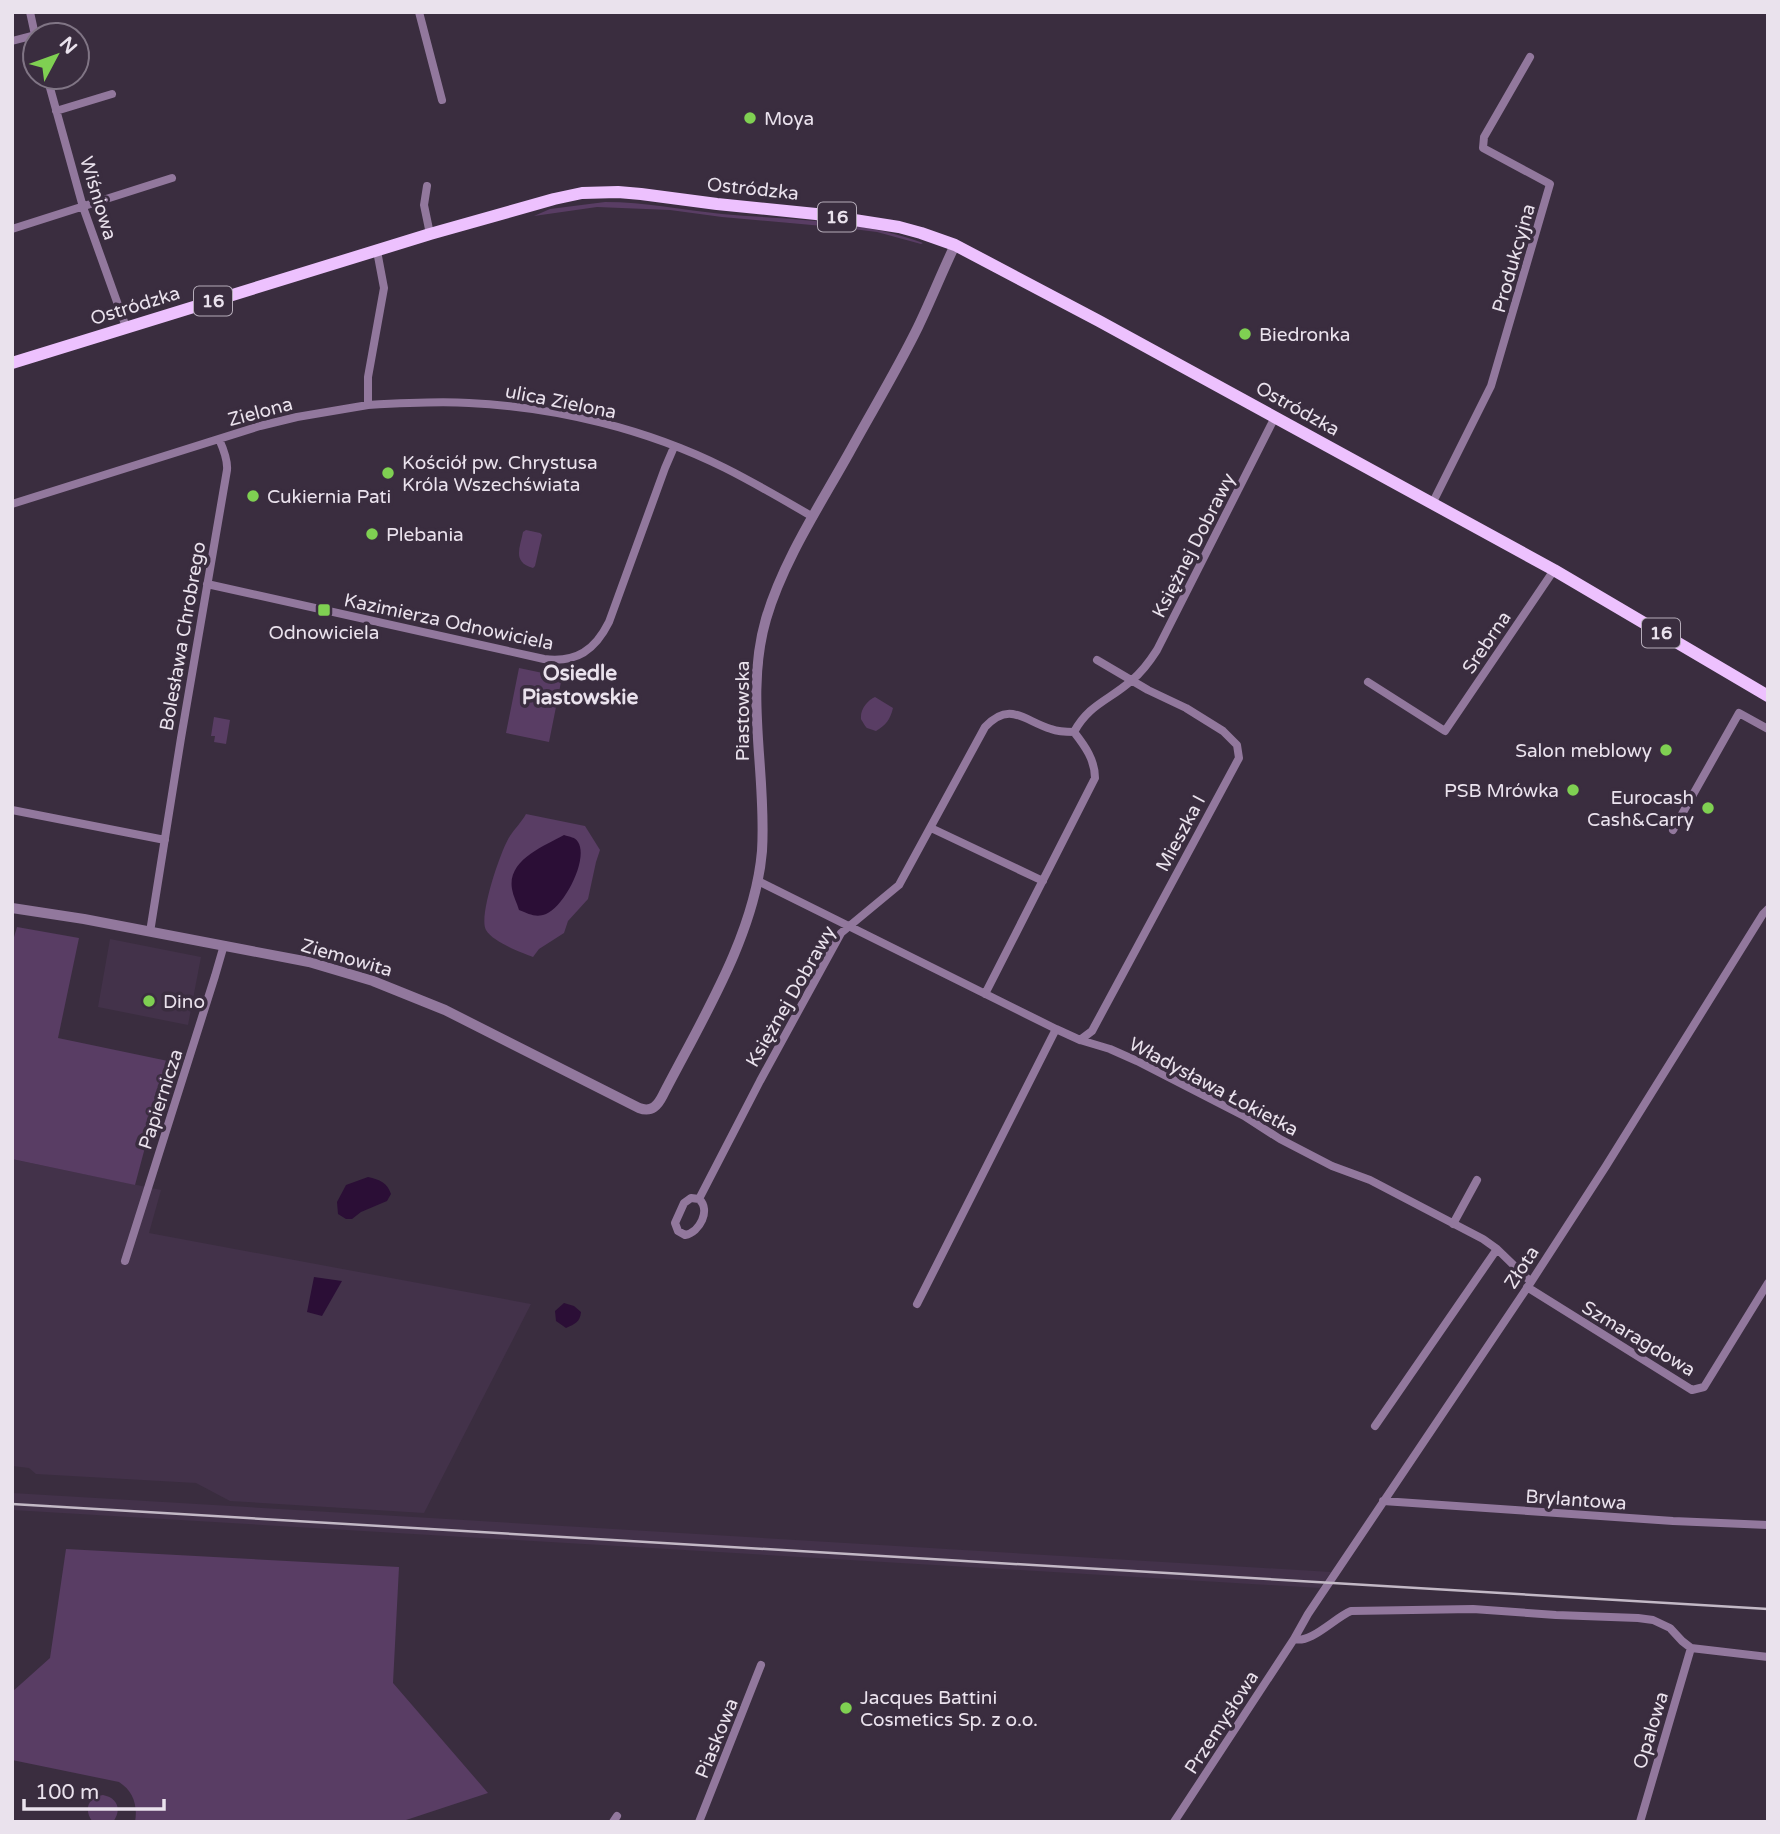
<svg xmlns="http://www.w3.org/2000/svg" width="1780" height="1834" viewBox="0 0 1780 1834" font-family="'Varela Round',sans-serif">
<rect width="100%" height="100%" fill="#3a2d3f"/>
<path fill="#43324a" d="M110 939 201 957 188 1025 98 1007Z
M12 1159 161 1190 149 1233 531 1304 424 1513 230 1501 196 1483 36 1474 29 1468 12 1466Z
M12 1493 1331 1572 1320 1588 12 1510Z"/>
<path fill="#593d64" d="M605 202C645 202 683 210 722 214 790 220 858 219 923 243L921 244 877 232 845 228 722 217 670 210 597 207 534 216 550 209Z
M526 530 540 533 542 535 535 566 533 568C512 562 520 548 523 532Z
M519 668 562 677 549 742 506 733Z
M875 697 893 708C890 720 886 725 876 731L867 728C866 728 861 719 861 719 860 709 868 700 875 697Z
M214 717 230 720 226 744 214 742 215 736H211Z
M526 814 585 826 600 850 596 862 588 899 568 921 564 933 539 949 533 957C520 952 493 942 486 930 478 917 501 849 510 836 515 828 521 823 526 814Z
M17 927 79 938 58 1038 168 1061 135 1185 12 1159V944Z
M66 1549 399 1567 393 1683 488 1793 400 1822H135C138 1805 133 1791 119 1782L12 1760V1692L50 1658Z
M103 1795C118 1798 122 1810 113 1822H93C83 1810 88 1797 103 1795Z"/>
<path fill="#2b0e36" d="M564 835C570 837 575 837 578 842 589 859 564 907 546 914 536 918 529 914 519 910 517 903 513 896 512 889 507 860 544 846 564 835Z
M368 1177C380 1180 387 1182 391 1194L387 1201 361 1212 352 1219H346L338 1214 337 1202 346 1185Z
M314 1277 342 1281 322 1316 307 1312Z
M564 1303 574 1306 581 1312C580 1322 575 1324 566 1328L556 1321 555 1311Z"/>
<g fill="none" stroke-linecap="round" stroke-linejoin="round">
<path stroke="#92789d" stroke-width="8" d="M30 12 35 35
M419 12 442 100
M12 41 35 35
M47 77 83 207 126 327
M56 111 112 94
M427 186 424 205 430 234
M12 229 172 178
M368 405C402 403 436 401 469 403 556 407 647 429 725 468 755 483 784 500 813 517
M12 504 260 426 297 417 368 405V377L384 288 377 251
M1432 504 1491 386 1550 184 1483 148 1484 137 1530 57
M207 584 544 659C577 663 595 650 609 622L665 468 674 447
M1368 682 1445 731 1554 570
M1074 732C1089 704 1110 700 1132 680 1142 672 1150 661 1157 650L1275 417
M12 810 165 840
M931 828 1043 881
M1673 830 1739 713 1768 729
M758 881 1056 1029 1080 1040 1110 1049 1137 1061 1244 1116 1280 1139 1332 1166 1370 1180 1483 1239 1497 1249 1531 1282
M150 932 181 738 227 470C228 460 223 448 219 439
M985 994 1095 778C1095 760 1085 746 1074 732
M1080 1040 1092 1031 1239 758 1237 745 1223 731 1186 708 1148 690 1097 660
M691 1198 699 1199C711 1210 700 1232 685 1235L678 1231 675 1223 684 1203Z
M699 1199 760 1081 841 933 899 885 985 727C1010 700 1024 721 1051 729 1059 732 1066 732 1074 732
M1453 1224 1477 1180
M125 1261 215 976 224 945
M1527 1287 1692 1390 1704 1387 1768 1283
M917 1304 1056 1029
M1375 1426 1497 1249
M1383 1501 1673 1521 1768 1525
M1294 1639C1311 1644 1334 1618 1351 1611L1473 1609 1556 1615 1638 1618 1653 1620 1670 1628 1682 1641 1691 1648 1768 1657
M613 1822 617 1816
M699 1822 761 1665
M1174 1822 1294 1639 1308 1614 1531 1282 1606 1166 1763 914 1768 909
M1640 1822 1691 1648"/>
<path stroke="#92789d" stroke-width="10" d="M12 908 84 919 309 962 373 981 445 1010 639 1108C652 1113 658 1105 663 1095 701 1021 755 935 762 851 767 773 744 695 766 619 783 561 820 505 849 453 872 411 897 370 918 327 931 300 942 272 955 245"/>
<path stroke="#edc1fe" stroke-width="12" d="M12 363 430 234 554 199 582 193 618 192 641 194 717 204 816 214 899 227 921 233 955 245 1099 321 1554 570 1768 696"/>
<path stroke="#c3b9c6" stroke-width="2.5" d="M12 1504 1768 1609"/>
</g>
<g fill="#7fd052" stroke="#3a2d3f" stroke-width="2.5">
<circle cx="750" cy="118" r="7"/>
<circle cx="1245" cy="334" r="7"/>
<circle cx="388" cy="473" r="7"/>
<circle cx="253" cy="496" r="7"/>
<circle cx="372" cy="534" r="7"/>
<rect x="317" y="603" width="14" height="14" rx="3.5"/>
<circle cx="1666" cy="750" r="7"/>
<circle cx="1573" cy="790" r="7"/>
<circle cx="1708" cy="808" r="7"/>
<circle cx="149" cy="1001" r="7"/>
<circle cx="846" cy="1708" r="7"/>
</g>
<g text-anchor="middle" stroke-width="7" stroke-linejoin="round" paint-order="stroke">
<g fill="#3a2d3f" stroke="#b5acb9" stroke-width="2">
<rect x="818" y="202.5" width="38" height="29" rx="5"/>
<rect x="194" y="286.5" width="38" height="29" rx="5"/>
<rect x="1642" y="618.5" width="38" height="29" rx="5"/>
</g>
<g font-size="18" font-weight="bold" fill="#eae2ed">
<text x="837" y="223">16</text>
<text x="213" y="307">16</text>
<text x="1661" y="639">16</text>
</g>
<g font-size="19" fill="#eae2ed" stroke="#3a2d3f" text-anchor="start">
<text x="764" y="125">Moya</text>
<text x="1259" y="341">Biedronka</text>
<text x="402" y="469">Kościół pw. Chrystusa<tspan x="402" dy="22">Króla Wszechświata</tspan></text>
<text x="267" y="503">Cukiernia Pati</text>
<text x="386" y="541">Plebania</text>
<text x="324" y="639" text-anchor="middle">Odnowiciela</text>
<text x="1652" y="757" text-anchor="end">Salon meblowy</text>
<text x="1559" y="797" text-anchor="end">PSB Mrówka</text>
<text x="1694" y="804" text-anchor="end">Eurocash<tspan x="1694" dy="22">Cash&amp;Carry</tspan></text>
<text x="163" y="1008">Dino</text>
<text x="860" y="1704">Jacques Battini<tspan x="860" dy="22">Cosmetics Sp. z o.o.</tspan></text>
</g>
<g font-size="19" fill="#eae2ed" stroke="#3a2d3f">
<text transform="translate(753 188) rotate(6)" y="7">Ostródzka</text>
<text transform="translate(99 198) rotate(73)" y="7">Wiśniowa</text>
<text transform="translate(1513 258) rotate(-74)" y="7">Produkcyjna</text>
<text transform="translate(135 305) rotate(-17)" y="7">Ostródzka</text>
<text transform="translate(561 401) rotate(11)" y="7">ulica Zielona</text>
<text transform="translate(1298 408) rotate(29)" y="7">Ostródzka</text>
<text transform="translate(260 411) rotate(-15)" y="7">Zielona</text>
<text transform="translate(1193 545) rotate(-63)" y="7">Księżnej Dobrawy</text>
<text transform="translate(449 621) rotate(12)" y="7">Kazimierza Odnowiciela</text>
<text transform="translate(182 636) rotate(-80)" y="7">Bolesława Chrobrego</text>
<text transform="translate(1486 642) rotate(-56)" y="7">Srebrna</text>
<text transform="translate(742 711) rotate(-90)" y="7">Piastowska</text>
<text transform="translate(1180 833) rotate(-62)" y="7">Mieszka I</text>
<text transform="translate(347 957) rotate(16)" y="7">Ziemowita</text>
<text transform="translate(790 996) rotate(-60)" y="7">Księżnej Dobrawy</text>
<text transform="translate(1214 1086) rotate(28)" y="7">Władysława Łokietka</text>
<text transform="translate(160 1099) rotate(-72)" y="7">Papiernicza</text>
<text transform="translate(1521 1267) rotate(-57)" y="7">Złota</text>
<text transform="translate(1639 1338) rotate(31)" y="7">Szmaragdowa</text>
<text transform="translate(1576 1499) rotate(4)" y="7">Brylantowa</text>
<text transform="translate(1221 1722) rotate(-57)" y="7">Przemysłowa</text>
<text transform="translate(1650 1730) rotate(-73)" y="7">Opalowa</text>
<text transform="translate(716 1738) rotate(-68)" y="7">Piaskowa</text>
</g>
<g font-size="21" font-weight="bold" fill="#eae2ed" stroke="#3a2d3f">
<text x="580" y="680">Osiedle<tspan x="580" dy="24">Piastowskie</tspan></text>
</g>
</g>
<rect width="1780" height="1834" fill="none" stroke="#eae2ed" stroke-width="28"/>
<g transform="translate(56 56) rotate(49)"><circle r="33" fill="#3a2d3f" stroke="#807585" stroke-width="2"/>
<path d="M0-5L12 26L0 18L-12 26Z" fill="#7fd052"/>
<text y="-10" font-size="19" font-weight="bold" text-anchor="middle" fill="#eae2ed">N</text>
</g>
<path d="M24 1799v10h140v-10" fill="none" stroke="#eae2ed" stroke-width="3.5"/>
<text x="35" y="1799" font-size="21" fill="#eae2ed" stroke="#3a2d3f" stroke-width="5" paint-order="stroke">100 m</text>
</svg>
